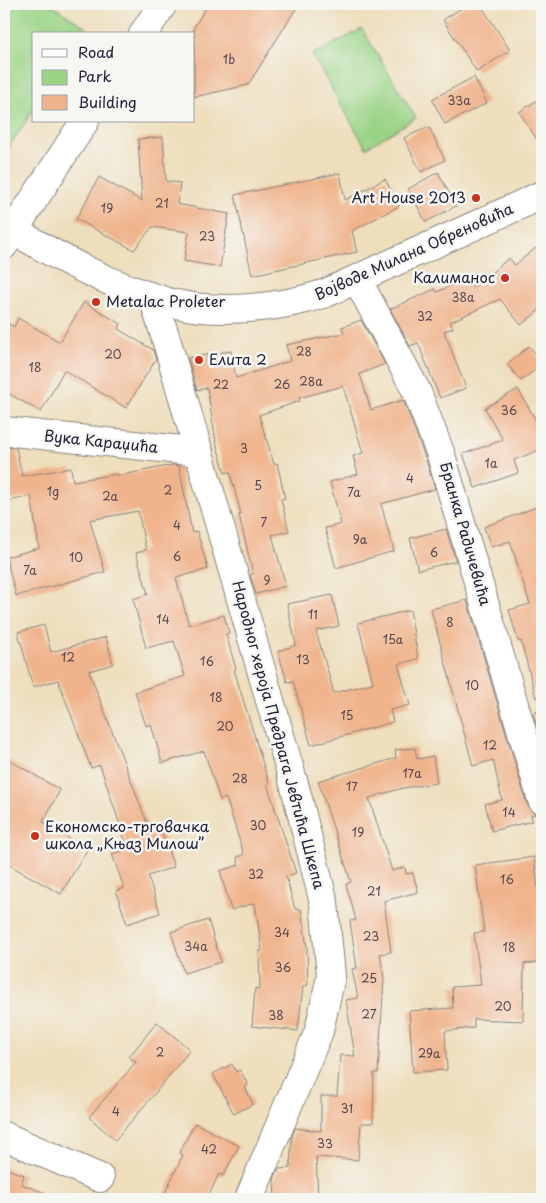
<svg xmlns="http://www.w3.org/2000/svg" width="546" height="1203" viewBox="0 0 546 1203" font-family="'Playpen Sans',sans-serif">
<rect width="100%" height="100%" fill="#f6f6f2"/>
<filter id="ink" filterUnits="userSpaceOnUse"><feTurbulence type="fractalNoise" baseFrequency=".02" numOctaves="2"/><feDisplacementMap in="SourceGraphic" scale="10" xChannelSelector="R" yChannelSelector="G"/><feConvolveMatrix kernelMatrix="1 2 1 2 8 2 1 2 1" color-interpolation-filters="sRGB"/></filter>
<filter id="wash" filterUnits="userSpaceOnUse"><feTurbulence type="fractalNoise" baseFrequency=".0096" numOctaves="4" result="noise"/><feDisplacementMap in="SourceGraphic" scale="20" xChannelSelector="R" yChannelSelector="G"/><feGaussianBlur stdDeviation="1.12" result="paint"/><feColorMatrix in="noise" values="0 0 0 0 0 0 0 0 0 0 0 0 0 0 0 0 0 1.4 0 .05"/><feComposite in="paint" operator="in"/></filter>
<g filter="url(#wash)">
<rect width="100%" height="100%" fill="#eedebc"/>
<path fill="#9cd487" stroke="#5f7b61" d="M12 4H50L87 28 83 34H34V109L4 155V16Z
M362 29 416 118 366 148 312 55Z"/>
<g id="blocks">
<path fill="#f0b48c" d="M208 4H299L248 85 194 97V27Z
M468 4H480L510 50 477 72 443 20Z
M474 77 487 103 445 124 432 99Z
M542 97V147L519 112Z
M429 127 445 160 421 172 404 138Z
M163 137 166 181 180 183 177 204 229 214 220 267 184 261 189 232 152 227 134 250 76 219 99 177 142 201 138 139Z
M438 172 456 206 426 222 408 189Z
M340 173 345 200 385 179 399 206 352 231 357 252 252 275 235 195Z
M542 243V308L521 325 500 299 450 322 453 328 444 331 466 388 440 398 418 343 410 346 390 309 435 289 437 292 468 278 473 288 509 258 515 265Z
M84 302 121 324 118 329 153 350 156 359 126 408 64 370 41 412 4 391V321L14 327 18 318 60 342Z
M361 320 385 364 360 374 371 410 403 400 426 460 435 489 381 504 394 551 336 568 325 528 341 524 330 482 358 474 353 456 363 453 343 386 299 398 300 401 259 415 274 464 277 463 285 498 281 499 289 531 272 535 286 586 256 594 250 575 253 574 239 515 241 514 230 472 225 473 216 442 207 388 197 390 188 358 231 351 236 378 290 361 286 345 344 333 342 327Z
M529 346 542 362V364L521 381 507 364Z
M518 389 542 431V449L514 460 518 473 475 488 463 454 503 440 485 408Z
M4 447 16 448 22 476 71 468 73 481 117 474V476L173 465 179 466 192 533 197 531 208 569 176 578 189 625 224 615 229 633 226 634 236 669 234 670 269 783 267 784 296 873 286 876 295 909H301L307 947 308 985 303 986 298 1031 252 1026 255 988 260 989 259 951H262L255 903 231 910 220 871 239 865 237 857 244 855 226 798 220 800 204 751 162 763 151 724 146 726 135 692 185 676 174 641 146 648 133 599 148 594 136 553 146 550 138 511 90 520 105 572 16 596 6 557 39 548 31 496 4 502Z
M542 505V697L536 698 521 641H518L509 610 530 604 510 541 491 547 484 527Z
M446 529 456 561 418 570 410 538Z
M332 595 339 626 316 631 334 693 373 683 358 623 410 610 418 659 398 664 410 705 390 710 393 722 311 745 293 681 287 682 278 651 296 645 287 604Z
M467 600 527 804 531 811 536 814 531 815 532 821 492 831 485 804 502 800 493 760 473 766 431 609Z
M44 625 51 652 106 637 113 664 89 671 151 833 161 830 174 867 148 876 160 913 127 924 116 891 124 888 112 854 128 849 100 765 91 768 58 680 33 687 18 632Z
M542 710V745L533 713Z
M415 748 417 759 433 756 437 783 403 788 369 798 392 871 405 867 406 874 413 873 418 892 384 901 391 952 380 954 384 979 378 1073H374L373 1123H361L358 1160 316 1157 318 1197 275 1199 274 1180 278 1169 290 1168 292 1137 295 1128 321 1131V1096H337L340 1055 355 1056 346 1000 358 998 352 969 357 968 350 921 356 920 346 884 351 882 318 781 396 758 395 750Z
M4 757 60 790 43 822 87 850 61 894 4 862Z
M534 857 542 919V962L524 964 523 1021 474 1019V1028L445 1031 447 1070 413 1072 409 1011 453 1008 452 987 481 985 474 933 484 932 475 865Z
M208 920 221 962 184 973 171 932Z
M157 1022 190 1050 156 1092 115 1140 89 1117 136 1062 129 1057Z
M232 1064 236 1072 240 1070 248 1085 245 1087 253 1104 234 1114 213 1074Z
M195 1123 239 1146 223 1176 219 1174 207 1199H162L183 1155 179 1153Z
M4 1168 24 1175 21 1184 56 1197V1199H4Z"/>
</g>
</g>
<g filter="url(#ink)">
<use href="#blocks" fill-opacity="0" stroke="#88807c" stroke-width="1"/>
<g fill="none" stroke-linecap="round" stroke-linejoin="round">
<g stroke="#88807c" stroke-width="30">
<path id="minor" d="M143 34 163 4
M4 224C48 252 94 277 143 294 154 297 165 302 176 304 222 314 282 308 326 293L542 195
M4 245 85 121
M357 279 417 392 441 455 542 800
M153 297 169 349 296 791 324 903 331 976 319 1031 249 1199
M4 431 199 452
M4 1136 100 1178"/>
</g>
<use href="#minor" stroke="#fff" stroke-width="28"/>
</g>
</g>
<g fill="#c8321e" stroke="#f6f6f2" stroke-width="2">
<circle cx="476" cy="198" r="5"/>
<circle cx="505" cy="278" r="5"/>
<circle cx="96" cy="302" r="5"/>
<circle cx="199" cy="360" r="5"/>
<circle cx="35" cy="836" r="5"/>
</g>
<g text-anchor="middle" stroke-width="5" stroke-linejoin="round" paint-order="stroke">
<g font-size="12" fill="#56464f">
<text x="229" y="64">1b</text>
<text x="459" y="105">33a</text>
<text x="162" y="208">21</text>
<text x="107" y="213">19</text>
<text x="207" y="241">23</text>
<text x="463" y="302">38a</text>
<text x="425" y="321">32</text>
<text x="304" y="356">28</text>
<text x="113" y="359">20</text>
<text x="35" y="372">18</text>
<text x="311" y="386">28a</text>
<text x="221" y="389">22</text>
<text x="282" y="389">26</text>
<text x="509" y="415">36</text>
<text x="244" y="453">3</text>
<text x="491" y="468">1a</text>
<text x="410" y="483">4</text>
<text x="258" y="490">5</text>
<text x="168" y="495">2</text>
<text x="53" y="496">1g</text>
<text x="354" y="497">7a</text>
<text x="110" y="501">2a</text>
<text x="264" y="527">7</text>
<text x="177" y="530">4</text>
<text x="360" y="544">9a</text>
<text x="434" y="557">6</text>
<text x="177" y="561">6</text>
<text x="76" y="562">10</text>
<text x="30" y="575">7a</text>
<text x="267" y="585">9</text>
<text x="313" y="619">11</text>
<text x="163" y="624">14</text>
<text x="450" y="627">8</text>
<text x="393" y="644">15a</text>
<text x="68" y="662">12</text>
<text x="303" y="664">13</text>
<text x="207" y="666">16</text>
<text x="472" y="690">10</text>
<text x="216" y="702">18</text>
<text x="347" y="720">15</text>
<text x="225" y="731">20</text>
<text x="490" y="750">12</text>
<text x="412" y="778">17a</text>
<text x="240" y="783">28</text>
<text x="352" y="791">17</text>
<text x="509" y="817">14</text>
<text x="258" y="830">30</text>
<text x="358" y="837">19</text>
<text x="256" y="879">32</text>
<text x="507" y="884">16</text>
<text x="374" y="896">21</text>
<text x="282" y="937">34</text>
<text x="371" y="941">23</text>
<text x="196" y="951">34a</text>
<text x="509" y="952">18</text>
<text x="283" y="972">36</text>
<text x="369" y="983">25</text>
<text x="503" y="1011">20</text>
<text x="369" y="1019">27</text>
<text x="276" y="1020">38</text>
<text x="160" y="1057">2</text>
<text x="429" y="1058">29a</text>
<text x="347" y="1113">31</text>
<text x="116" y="1116">4</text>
<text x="325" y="1148">33</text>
<text x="209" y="1154">42</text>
</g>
<g font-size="15" fill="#22223b" stroke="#f6f6f2" text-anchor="start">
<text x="466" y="203" text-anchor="end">Art House 2013</text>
<text x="495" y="283" text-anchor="end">Калиманос</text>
<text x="106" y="307">Metalac Proleter</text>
<text x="209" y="365">Елита 2</text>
<text x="45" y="832">Економско-трговачка<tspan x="45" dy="17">школа „Књаз Милош”</tspan></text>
</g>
<g font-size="15" fill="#22223b" stroke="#f6f6f2">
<text transform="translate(414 252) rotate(-24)" y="5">Војводе Милана Обреновића</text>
<text transform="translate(101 442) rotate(6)" y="5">Вука Караџића</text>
<text transform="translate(465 534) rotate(74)" y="5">Бранка Радичевића</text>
<text transform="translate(278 735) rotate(75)" y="5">Народног хероја Предрага Јевтића Шкепа</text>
</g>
</g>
<rect width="546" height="1203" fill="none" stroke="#f6f6f2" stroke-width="20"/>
<rect x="32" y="32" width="162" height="90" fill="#f6f6f2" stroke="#a1a1a9"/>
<rect x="42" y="49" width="25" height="8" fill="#ffffff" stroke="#a1a1a9"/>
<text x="78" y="58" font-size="15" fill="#22223b">Road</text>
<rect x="42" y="70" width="25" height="15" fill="#9cd487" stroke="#a1a1a9"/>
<text x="78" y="82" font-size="15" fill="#22223b">Park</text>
<rect x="42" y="95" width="25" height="15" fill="#f0b48c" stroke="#a1a1a9"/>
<text x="78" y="108" font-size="15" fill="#22223b">Building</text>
</svg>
